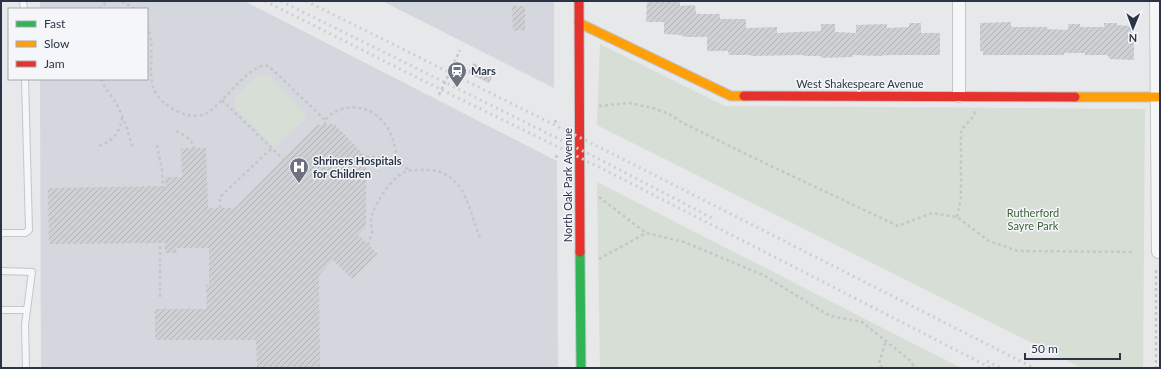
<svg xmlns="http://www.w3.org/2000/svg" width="1161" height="369" viewBox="0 0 1161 369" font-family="Lato,sans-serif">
<defs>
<pattern id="building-hatch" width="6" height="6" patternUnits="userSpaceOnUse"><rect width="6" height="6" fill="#ced0d3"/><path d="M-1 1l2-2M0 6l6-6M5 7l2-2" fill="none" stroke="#b1b3b6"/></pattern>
</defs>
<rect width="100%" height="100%" fill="#e6e8ea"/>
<path fill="#d4d7dd" d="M40 1H244L557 161 558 368H41L40 79H147V9H40Z
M382 1H554V88Z"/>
<path fill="#d6ded6" d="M600 44 725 106 1145 109 1143 368H1082L597 125Z
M257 76H270L305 114V119L275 148 235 108V97Z
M597 182 599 183 961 368H600Z"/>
<path fill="url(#building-hatch)" d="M647 1H680V6L695 5 696 14H720V19H746V28L777 27V33L821 31V24H835V32L856 33V25L887 24V28L909 27V23H921V33H940V55H888L880 56 853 55V57L821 58V56H804V55L751 56V55H729L728 51H707V37H687L682 36 681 35 664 34V22H646Z
M512 6H525V30L513 31Z
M1011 22V26L1012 27H1047V29L1068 30V24H1080V27H1104V23H1117V25L1131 26V29H1134V60L1110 59 1107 55H1085V53H1064V55H983V51H980V23Z
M473 63 494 73 489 83 468 73Z
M334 124 366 157V227L358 235 378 254 352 279 333 260 319 275 320 368H257L256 340H155V309H207L206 285H209V248H176L177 253H165V243L49 244 48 188 165 186V177H182L181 148H206L208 208H235L317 125Z"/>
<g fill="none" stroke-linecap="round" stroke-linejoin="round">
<g stroke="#c4c6c8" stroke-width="8">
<path id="lane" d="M23 1 24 9
M1 233H25L29 230 25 79
M1 271 32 272 25 325 26 368
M1 310H27"/>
</g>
<g stroke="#c4c6c8" stroke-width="14">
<path id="street" d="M959 1V96
M1156 1 1158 252H1160"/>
</g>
<g stroke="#c4c6c8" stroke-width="11">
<path id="fast" d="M580 252 581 368"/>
</g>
<g stroke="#c4c6c8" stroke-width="11">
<path id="slow" d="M579 23 731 96H744
M1075 97H1157"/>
</g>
<g stroke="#c4c6c8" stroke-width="11">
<path id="jam" d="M579 1 580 252
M744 96 1075 97"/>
</g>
<path stroke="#c5c6ca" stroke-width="2.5" stroke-dasharray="3 3" stroke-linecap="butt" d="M122 1 135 9
M99 9 107 1
M147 26C160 54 138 84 167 105 177 113 195 120 207 113 221 106 252 60 268 66 270 67 271 69 273 70L325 120
M101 79C104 88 111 95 116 103 124 117 128 132 132 146
M439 95 460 50
M222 100 283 159
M599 106 629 103 653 108 669 114 683 123 752 157 898 226 932 213 957 217 989 241 1018 251 1135 252
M554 121 560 123
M325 125V120C345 99 375 105 389 130 394 139 395 152 399 162
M176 131C184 135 191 138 194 148
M157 145 162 170 163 190
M99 146C113 141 121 131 122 117
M555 156 560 158
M366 157C385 157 394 158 409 170
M599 197 646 233 684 242 763 275 830 316 862 322 912 362 914 368
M220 208V197L272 148
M957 217 961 197V130L972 118 977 109
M160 240V297
M368 245C369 241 371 237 372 233 372 227 370 222 372 215 376 202 392 177 405 172 409 170 415 170 420 170 436 169 447 172 458 185 469 199 473 221 480 238
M599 259 646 233
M1156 270V368
M882 368 879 363 886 341"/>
<use href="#lane" stroke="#f5f6f7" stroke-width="6"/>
<use href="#street" stroke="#f5f6f7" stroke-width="12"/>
<use href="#fast" stroke="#30b455" stroke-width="9"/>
<use href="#slow" stroke="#ff9f0a" stroke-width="9"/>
<use href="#jam" stroke="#e5322d" stroke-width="9"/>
<path stroke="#cecfd2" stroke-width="3" stroke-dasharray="2 4" stroke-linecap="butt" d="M265 1 442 90 599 167 991 368
M281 1 599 159 712 218
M306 1 599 147 1034 368
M987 361 1001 368"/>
</g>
<defs>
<g id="station-pin" transform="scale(1)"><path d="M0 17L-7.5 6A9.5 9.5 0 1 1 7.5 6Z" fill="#6c737f" stroke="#f4f6f9"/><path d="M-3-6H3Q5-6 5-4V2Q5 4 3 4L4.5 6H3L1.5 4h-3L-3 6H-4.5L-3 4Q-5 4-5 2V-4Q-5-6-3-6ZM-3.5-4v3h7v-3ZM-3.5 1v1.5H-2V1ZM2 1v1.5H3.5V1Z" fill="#fff"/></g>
<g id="hospital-pin" transform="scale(1)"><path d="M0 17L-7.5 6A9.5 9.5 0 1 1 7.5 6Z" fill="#6c737f" stroke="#f4f6f9"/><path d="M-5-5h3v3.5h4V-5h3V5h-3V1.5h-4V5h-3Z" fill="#fff"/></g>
</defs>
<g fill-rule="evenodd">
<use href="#station-pin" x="457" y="71"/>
<use href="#hospital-pin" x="299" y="167"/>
</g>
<g text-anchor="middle" stroke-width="3" stroke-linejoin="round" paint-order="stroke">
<g font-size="11" font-weight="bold" fill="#2b3445" stroke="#f4f6f9" text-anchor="start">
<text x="471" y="75">Mars</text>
<text x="313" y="165">Shriners Hospitals<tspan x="313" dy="13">for Children</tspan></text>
</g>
<g font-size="11" fill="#2b3445" stroke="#f4f6f9">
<text x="860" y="88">West Shakespeare Avenue</text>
<text transform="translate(568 185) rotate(-90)" y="4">North Oak Park Avenue</text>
</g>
<g font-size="11" fill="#3f6138" stroke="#f4f6f9">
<text x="1033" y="217">Rutherford<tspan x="1033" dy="13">Sayre Park</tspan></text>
</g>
</g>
<rect width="1161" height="369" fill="none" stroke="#2b3445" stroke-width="4"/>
<rect x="8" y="8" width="140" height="72" fill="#f4f6f9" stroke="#a4a8b1"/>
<rect x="16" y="21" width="20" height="6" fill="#30b455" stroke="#a4a8b1"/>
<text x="44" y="28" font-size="12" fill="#2b3445">Fast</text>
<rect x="16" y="41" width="20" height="6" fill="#ff9f0a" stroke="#a4a8b1"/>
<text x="44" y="48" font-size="12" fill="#2b3445">Slow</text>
<rect x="16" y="61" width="20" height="6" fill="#e5322d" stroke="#a4a8b1"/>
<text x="44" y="68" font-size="12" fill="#2b3445">Jam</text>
<g transform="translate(1133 28) rotate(181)" stroke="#f4f6f9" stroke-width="3" paint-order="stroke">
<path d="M0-3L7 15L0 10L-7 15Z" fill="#2b3445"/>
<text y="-6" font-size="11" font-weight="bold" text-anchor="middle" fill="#2b3445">N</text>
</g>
<path d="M1025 353v6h95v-6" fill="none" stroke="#2b3445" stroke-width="2"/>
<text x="1031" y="353" font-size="12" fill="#2b3445" stroke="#f4f6f9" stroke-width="3" paint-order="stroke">50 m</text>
</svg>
